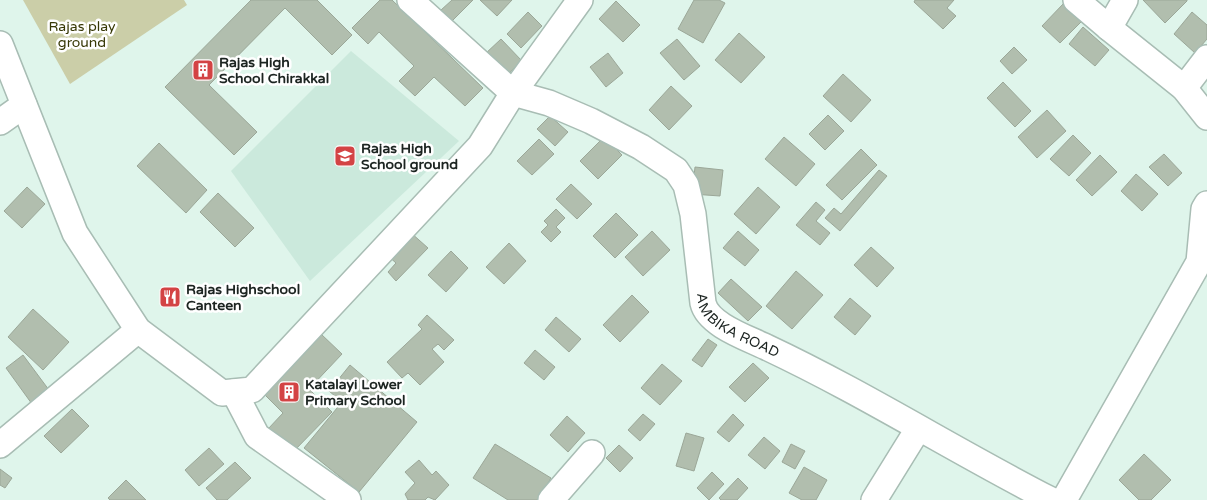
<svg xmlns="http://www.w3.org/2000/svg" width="1207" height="500" viewBox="0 0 1207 500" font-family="'Varela Round',sans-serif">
<rect width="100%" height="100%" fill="#dff5eb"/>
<path fill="#cbe9dc" d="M351 51 459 141 310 281 231 171Z"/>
<path fill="#cbcea8" d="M23 0H184L187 5 70 84Z"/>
<path fill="#b1beae" stroke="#9ba798" d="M251 0H317L352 35 332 55 285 8 209 85 257 132 234 155 165 87Z
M380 0H392L483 88 465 106 434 77 415 96 399 81 414 66 379 32 368 44 352 28Z
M452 0H473L452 21 441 10Z
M480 0H512L497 16Z
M694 0H719L725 3 703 43 678 29Z
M915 0H954L947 8 956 16 943 29 914 2Z
M1143 0H1187V1L1165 23Z
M616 1 640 25 623 42 599 19Z
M1064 3 1082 21 1060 43 1042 26Z
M528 12 542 26 521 48 507 34Z
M1192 12 1207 25V39L1195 53 1174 34Z
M1083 27 1109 50 1095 66 1069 44Z
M739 33 765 57 741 83 715 60Z
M501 39 522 61 506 76 485 54Z
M677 39 700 66 684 80 660 53Z
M1014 47 1027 60 1012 74 1000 61Z
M608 53 623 73 606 87 590 67Z
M843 74 871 100 851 122 823 96Z
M1003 82 1031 111 1015 127 987 98Z
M671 86 692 106 669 130 649 110Z
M1047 110 1066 131 1037 158 1018 137Z
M828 115 844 131 825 150 809 134Z
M550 116 568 132 555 146 537 129Z
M1073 135 1091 153 1069 176 1050 159Z
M604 137 622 155 598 179 580 161Z
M784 137 815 164 796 186 765 159Z
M539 139 554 154 532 175 517 161Z
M159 143 207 190 186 213 137 166Z
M861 149 877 165 842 200 826 185Z
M1164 154 1182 173 1168 186 1149 167Z
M1100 155 1117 172 1092 196 1076 180Z
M695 167 723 170 720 196 692 194Z
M879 170 887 176 840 231 825 218 834 208 841 214Z
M1136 174 1158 194 1142 211 1121 191Z
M571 184 592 204 577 219 556 199Z
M27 187 45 204 22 228 4 211Z
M758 187 780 207 756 234 734 214Z
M218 193 254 228 235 247 200 212Z
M816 202 825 210 816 221 830 233 820 245 796 225Z
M556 209 565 218 556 227 561 232 551 242 541 232 548 225 544 221Z
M616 213 638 235 615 258 593 236Z
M652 231 670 250 643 276 625 257Z
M738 231 759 250 745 266 723 248Z
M410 232 428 248 396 281 388 272 396 263 387 255Z
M509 243 526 261 504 284 486 267Z
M871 247 894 268 877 287 854 265Z
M451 251 468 268 446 292 428 275Z
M796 271 823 295 792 329 766 306Z
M731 279 762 307 748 321 718 293Z
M632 295 649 312 620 342 603 325Z
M850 298 871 316 855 335 834 317Z
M33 309 69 342 43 370 8 337Z
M427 315 454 340 444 350 438 344 432 349 444 362 420 385 408 373 402 378 387 362 422 329 418 325Z
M556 317 581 339 569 352 545 330Z
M321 334 342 354 309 389 332 412 292 453 268 429 283 413 264 394Z
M708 339 717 345 702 367 692 360Z
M535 350 555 367 544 380 524 363Z
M23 355 49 390 32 404 6 368Z
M753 363 769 378 745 402 729 387Z
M662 364 682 381 660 405 641 388Z
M350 365 417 422 359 492 304 448 342 402 329 391Z
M72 409 89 426 61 453 44 436Z
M643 414 655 424 640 441 628 430Z
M733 414 744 425 729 442 717 432Z
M567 416 585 433 568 452 550 435Z
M686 433 704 438 694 471 676 466Z
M764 437 780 451 765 469 748 455Z
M495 444 551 478 538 500H508L473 478Z
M791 444 805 451 795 469 782 462Z
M619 445 633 458 620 472 606 458Z
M209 448 224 464 199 486 185 470Z
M1144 454 1171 480 1151 500H1139L1119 480Z
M419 460 432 475 436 471 449 485 435 500 428 497 425 500H408L405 494 415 483 405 472Z
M235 462 251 478 227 500H217L206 488Z
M804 467 827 480 816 500H802L789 493Z
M0 469 12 478 5 488 0 485Z
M712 472 724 484 709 500 697 488Z
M738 478 748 488 737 500H721L719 498Z
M126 480 146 500H110L108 498Z"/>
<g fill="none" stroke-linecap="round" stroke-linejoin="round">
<g stroke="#a8bdb4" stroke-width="28">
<g id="minor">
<path id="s1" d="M410 0 513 93 549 103 591 121 641 147 676 170 686 185 693 214 703 303C708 325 748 338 766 347 864 393 955 451 1051 500"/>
<path d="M1076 0 1109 28 1125 0"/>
<path d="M1109 28 1184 88 1207 117"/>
<path d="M0 44 75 233 138 330 222 393 252 390 480 146 513 93 580 0"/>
<path d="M1184 88 1207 58"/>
<path d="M0 122 24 105"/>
<path d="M234 392 257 436 348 500"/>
<path d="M0 445 138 330"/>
<path d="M551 500 592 453"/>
<path d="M874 500 918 429"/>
<path d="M1064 500 1199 262 1204 209 1207 204"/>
</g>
</g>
<use href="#minor" stroke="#fff" stroke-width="25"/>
</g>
<defs>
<g id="building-square" transform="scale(1.125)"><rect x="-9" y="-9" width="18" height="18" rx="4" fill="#d34344" stroke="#fff"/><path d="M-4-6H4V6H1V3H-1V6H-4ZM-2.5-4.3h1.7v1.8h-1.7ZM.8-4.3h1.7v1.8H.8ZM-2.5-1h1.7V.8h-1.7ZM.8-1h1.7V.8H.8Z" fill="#fff"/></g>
<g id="school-square" transform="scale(1.125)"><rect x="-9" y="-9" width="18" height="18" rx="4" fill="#d34344" stroke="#fff"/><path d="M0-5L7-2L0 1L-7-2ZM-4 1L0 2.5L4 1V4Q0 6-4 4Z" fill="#fff"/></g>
<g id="restaurant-square" transform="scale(1.125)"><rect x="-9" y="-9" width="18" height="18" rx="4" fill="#d34344" stroke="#fff"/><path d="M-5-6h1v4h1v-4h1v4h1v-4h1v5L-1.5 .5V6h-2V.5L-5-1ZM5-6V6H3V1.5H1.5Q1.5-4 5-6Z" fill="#fff"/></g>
</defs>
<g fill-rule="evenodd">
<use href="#building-square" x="203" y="70"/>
<use href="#school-square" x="345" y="156"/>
<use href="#restaurant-square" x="170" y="297"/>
<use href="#building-square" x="289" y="392"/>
</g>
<g text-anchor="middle" stroke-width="5" stroke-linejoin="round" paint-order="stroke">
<g font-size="14" fill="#373806" stroke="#fff">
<text x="82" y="31">Rajas play<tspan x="82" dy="16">ground</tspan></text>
</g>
<g font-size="14" font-weight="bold" fill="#1c2421" stroke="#fff" text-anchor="start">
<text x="219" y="67">Rajas High<tspan x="219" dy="16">School Chirakkal</tspan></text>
<text x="361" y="153">Rajas High<tspan x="361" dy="16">School ground</tspan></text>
<text x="186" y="294">Rajas Highschool<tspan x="186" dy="16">Canteen</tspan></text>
<text x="305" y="389">Katalayi Lower<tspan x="305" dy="16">Primary School</tspan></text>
</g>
<g font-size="14" fill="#1c2421" stroke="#fff">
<text dy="5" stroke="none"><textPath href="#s1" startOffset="499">AMBIKA ROAD</textPath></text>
</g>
</g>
</svg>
